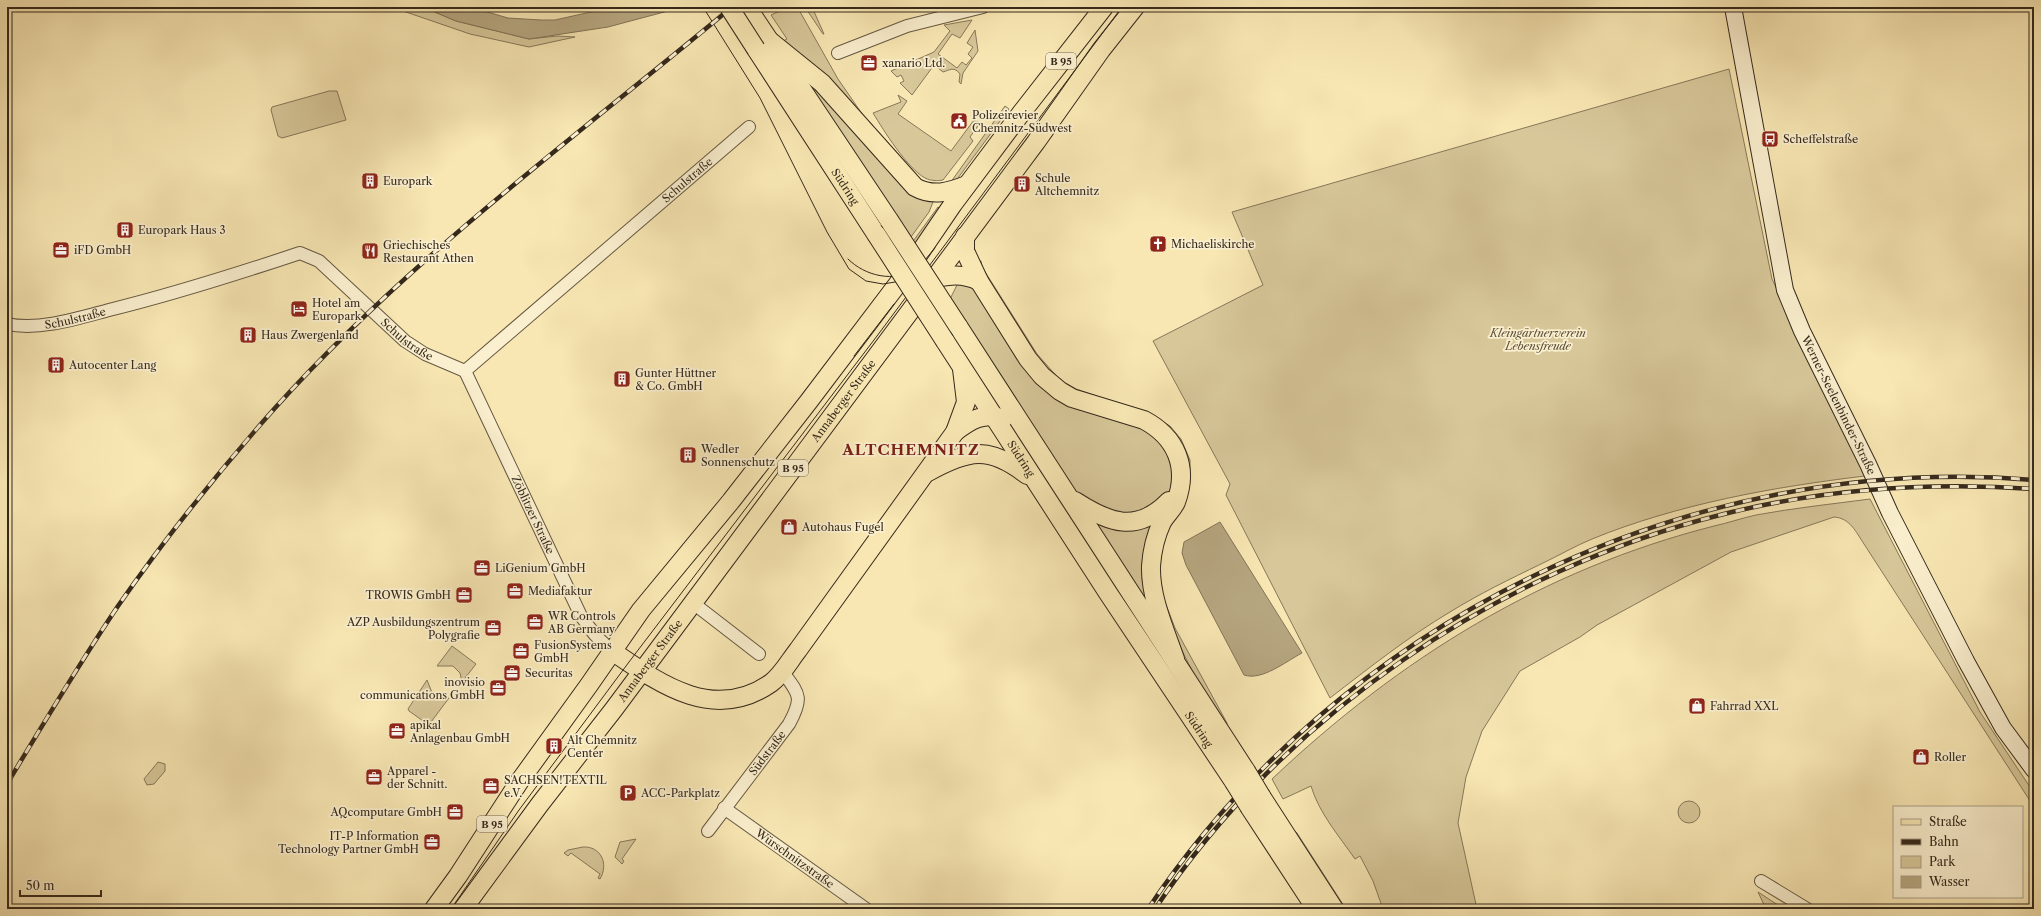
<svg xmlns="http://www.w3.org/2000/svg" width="2041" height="916" viewBox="0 0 2041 916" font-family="'Libre Caslon Text',serif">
<rect width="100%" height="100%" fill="#f8e7b3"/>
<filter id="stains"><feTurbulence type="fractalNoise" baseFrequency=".005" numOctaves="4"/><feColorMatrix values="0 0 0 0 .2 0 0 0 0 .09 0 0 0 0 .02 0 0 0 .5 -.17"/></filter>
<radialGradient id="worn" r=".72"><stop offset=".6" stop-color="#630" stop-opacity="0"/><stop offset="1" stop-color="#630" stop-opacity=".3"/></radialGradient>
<path fill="#d7c799" stroke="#86785a" d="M397 7H423L456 21 529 39 557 36 575 37 529 47 470 34 403 11Z
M788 7 799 10 838 79 876 134 783 41 787 39 771 15Z
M805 7H812L824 34H823Z
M972 20 960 38 952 34 938 54 957 68 962 62 966 65 972 58 968 54 973 47 967 43 975 30 978 51 963 73 961 84 959 82 960 74C954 66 950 70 943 72L934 65 912 95 900 83 904 81 901 75 897 77 891 71 934 52 950 31 944 25Z
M1729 69 1772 279 1865 476C1773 487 1678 504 1592 539 1575 546 1558 556 1541 564 1510 579 1479 594 1450 612 1408 637 1369 668 1330 698L1226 495 1230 484 1153 341 1263 285 1232 212Z
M815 90 935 197 929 212 911 237 812 91Z
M329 91H337L346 120 282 138 278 136 271 110 272 107Z
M898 95 907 101 898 114 951 151 974 120 980 123 970 137 973 141 943 180C937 181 931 181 925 178 907 168 884 131 873 113L901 102Z
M1005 106 1009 109 958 178 948 186Z
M938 207 942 210 915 248 911 244Z
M973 261H981L982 267 1037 354 1060 380 1076 389 1150 414 1170 426 1181 439 1190 460V481L1186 496 1167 527 1160 547 1158 570 1160 589 1175 628 1227 723V732C1204 692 1156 614 1156 569 1156 554 1159 539 1166 525 1169 518 1175 512 1179 505 1190 487 1192 463 1181 444 1157 401 1098 408 1059 385 1032 369 1011 324 995 298 988 286 977 274 973 261Z
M969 276 1042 376 1144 420 1180 466 1153 550 1175 659 950 299 960 279Z
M1870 499 1980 712 2034 793V807L1864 544C1856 532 1850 518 1834 517L1731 552 1597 625 1580 637 1520 671 1482 731 1466 777 1458 823 1477 909H1383L1373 881 1360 856 1355 859C1339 836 1319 813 1311 786L1283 799 1272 779C1400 658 1542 570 1714 526 1728 523 1742 518 1756 515 1794 508 1832 504 1870 499Z
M452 646 476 664 462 682 460 673 453 666H437Z
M427 680 433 695 445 699 449 698 431 722 426 723 409 711 408 709Z
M158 762 165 764V771L154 784 147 785 144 779Z
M1678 812a11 11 0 1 1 22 0a11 11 0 1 1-22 0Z
M1291 827 1297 833 1346 909H1341Z
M636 839 622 859 624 861 622 864 615 857 620 842Z
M583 847C601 846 609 864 600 879L598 878 600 874 571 853 568 856 564 853 568 850Z
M1758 892 1784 909H1766Z"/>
<path fill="#b6a680" stroke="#827458" d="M423 7H470L508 18 541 20H555L613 7H683L608 27 529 39 456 21Z
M1220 522 1302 653C1285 662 1262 681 1244 675L1186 565 1182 553 1184 542Z"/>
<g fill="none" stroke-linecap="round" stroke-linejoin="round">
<g stroke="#665842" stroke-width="14">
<g id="minor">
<path d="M838 53 907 26 983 7"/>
<path id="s1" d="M7 324C39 331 79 318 109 310 174 294 237 274 300 253L319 261 405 341 425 354 465 371"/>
<path id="s2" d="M465 371 749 127"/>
<path id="s3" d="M465 371 581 616 595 635 612 651"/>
<path d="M693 603 759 654"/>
<path id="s4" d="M724 808 866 909"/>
<path id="s5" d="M708 831 789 724C804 697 799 694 782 671"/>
<path d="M1761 881 1807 909"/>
</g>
</g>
<g stroke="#35291c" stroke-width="18">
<g id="secondary">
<path id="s6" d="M1733 7 1785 290 1802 331 1868 464 1890 513 1966 661 2003 728 2034 770"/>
</g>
</g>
<g stroke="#35291c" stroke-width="20">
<g id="primary">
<path d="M747 7 889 220"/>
<path d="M770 41 822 83 915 187C933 197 949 192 967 185"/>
<path id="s7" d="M756 49 876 234"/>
<path d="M965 236V251L979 281 1028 359 1042 376 1060 391 1072 398 1144 420C1176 437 1189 467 1176 502 1173 509 1166 515 1162 522 1156 535 1152 551 1151 566 1150 597 1165 630 1175 659"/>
<path d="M932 279C950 275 962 273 979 281"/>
<path d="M958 326 1246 771"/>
<path id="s8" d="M945 341 1108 593 1234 782"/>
<path d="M955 432C969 421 985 411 1003 419"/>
<path d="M928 472C968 450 989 445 1027 475"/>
<path d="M1075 501C1109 523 1137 534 1169 501"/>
<path d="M612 651C660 684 714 723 771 683 782 675 790 660 798 650L955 432 966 402 962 369"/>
<path d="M1261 796 1334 909"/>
<path d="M1250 808 1316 909"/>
<path d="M434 909 458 876 519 782 589 685 641 610 731 501 809 401 906 273 953 204 1022 112 1104 7"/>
<path id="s9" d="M463 909 540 804 614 709 1036 142 1101 50 1135 7"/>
</g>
</g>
<use href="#minor" stroke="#faefce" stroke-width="12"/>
<use href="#secondary" stroke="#faefce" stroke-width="16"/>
<use href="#primary" stroke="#f8e7b3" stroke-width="18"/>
<path stroke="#35291c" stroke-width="1" d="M703 7 760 98 827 232 849 269 866 281 883 284 907 280 922 271
M848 259C865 276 894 283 916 269 923 263 929 255 935 248
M854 356 894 304
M451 909 519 810 629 662 877 336 1122 7"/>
<g stroke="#35291c" stroke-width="4.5">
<path id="rail" d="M7 784C43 724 79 664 118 606 166 537 219 471 275 408 411 257 577 136 732 7
M1148 909C1339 622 1689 451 2034 480
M1155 909C1283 716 1500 569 1724 514 1824 489 1931 482 2034 489"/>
</g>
<use href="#rail" stroke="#faefce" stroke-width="3" stroke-dasharray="9" stroke-linecap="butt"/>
<g stroke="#35291c" stroke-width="20" stroke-linecap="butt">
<path id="primary-bridge" d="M729 7 756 49
M889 220 958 326
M876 234 945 341
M1246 771 1261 796
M1234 782 1250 808"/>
</g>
<use href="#primary-bridge" stroke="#f8e7b3" stroke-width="18"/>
</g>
<defs>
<g id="office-square" transform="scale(0.9)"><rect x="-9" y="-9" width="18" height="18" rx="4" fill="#8f2418" stroke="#faefce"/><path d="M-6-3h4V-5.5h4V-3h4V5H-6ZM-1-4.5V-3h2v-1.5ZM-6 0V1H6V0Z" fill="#fff"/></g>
<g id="civic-square" transform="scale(0.9)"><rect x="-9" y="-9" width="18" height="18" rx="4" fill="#8f2418" stroke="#faefce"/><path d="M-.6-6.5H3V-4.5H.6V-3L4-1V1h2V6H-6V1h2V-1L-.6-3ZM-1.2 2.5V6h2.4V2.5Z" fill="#fff"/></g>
<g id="bus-square" transform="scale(0.9)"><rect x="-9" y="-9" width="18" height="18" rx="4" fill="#8f2418" stroke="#faefce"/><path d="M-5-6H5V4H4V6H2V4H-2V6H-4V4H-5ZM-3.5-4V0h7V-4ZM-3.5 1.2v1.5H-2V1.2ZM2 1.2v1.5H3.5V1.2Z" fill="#fff"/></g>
<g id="building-square" transform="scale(0.9)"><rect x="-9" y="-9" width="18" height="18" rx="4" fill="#8f2418" stroke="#faefce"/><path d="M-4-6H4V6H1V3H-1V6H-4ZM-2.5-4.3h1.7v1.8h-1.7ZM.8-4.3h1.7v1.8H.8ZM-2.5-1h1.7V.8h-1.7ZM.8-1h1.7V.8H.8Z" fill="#fff"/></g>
<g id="church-square" transform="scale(0.9)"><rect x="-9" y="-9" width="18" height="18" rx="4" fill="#8f2418" stroke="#faefce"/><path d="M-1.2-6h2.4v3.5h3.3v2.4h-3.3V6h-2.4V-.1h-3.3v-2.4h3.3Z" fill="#fff"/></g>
<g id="restaurant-square" transform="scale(0.9)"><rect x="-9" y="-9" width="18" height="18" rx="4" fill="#8f2418" stroke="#faefce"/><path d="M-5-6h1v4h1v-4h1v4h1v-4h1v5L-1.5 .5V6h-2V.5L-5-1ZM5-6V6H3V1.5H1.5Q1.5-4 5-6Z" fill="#fff"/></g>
<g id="hotel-square" transform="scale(0.9)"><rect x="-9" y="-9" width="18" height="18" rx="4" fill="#8f2418" stroke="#faefce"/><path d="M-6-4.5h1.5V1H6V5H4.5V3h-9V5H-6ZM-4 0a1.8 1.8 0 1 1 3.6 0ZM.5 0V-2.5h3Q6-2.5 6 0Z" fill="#fff"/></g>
<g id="shop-square" transform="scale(0.9)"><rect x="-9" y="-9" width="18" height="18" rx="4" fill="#8f2418" stroke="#faefce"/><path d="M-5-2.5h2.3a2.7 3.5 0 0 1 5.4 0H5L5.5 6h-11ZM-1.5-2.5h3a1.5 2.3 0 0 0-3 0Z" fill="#fff"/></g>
<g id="parking-square" transform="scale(0.9)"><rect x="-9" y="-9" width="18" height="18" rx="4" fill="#8f2418" stroke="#faefce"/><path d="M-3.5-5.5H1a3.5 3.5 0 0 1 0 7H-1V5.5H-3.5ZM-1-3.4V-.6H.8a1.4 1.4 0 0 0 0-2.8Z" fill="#fff"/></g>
</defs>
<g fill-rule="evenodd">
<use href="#office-square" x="869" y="63"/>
<use href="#civic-square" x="959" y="121"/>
<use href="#bus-square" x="1770" y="139"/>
<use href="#building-square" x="370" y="181"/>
<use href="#building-square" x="1022" y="184"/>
<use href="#building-square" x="125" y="230"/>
<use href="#church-square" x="1158" y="244"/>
<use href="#office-square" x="61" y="250"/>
<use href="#restaurant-square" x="370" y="251"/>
<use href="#hotel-square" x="299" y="309"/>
<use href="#building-square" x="248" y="335"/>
<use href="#building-square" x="56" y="365"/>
<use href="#building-square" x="622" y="379"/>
<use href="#building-square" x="688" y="455"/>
<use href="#shop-square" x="789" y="527"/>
<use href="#office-square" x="482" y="568"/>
<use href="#office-square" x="515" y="591"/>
<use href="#office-square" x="464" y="595"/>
<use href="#office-square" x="535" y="622"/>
<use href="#office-square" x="493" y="628"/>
<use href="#office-square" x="521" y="651"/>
<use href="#office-square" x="512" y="673"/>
<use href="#office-square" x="498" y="688"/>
<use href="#shop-square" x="1697" y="706"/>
<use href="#office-square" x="397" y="731"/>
<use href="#building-square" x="554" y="746"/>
<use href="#shop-square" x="1921" y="757"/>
<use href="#office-square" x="374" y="777"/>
<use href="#office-square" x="491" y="786"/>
<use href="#parking-square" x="628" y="793"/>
<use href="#office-square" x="455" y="812"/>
<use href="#office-square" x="432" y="842"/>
</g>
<g text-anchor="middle" stroke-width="3.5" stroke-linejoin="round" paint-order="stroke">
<g fill="#faefce" stroke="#706451" stroke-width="1">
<rect x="1046" y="53" width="30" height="16" rx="3"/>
<rect x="778" y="460" width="30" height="16" rx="3"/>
<rect x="477" y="816" width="30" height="16" rx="3"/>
</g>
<g font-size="10" font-weight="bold" fill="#35291c">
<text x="1061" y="65">B 95</text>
<text x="793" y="472">B 95</text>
<text x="492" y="828">B 95</text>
</g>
<g font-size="11" fill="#35291c" stroke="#faefce" text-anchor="start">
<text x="882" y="67">xanario Ltd.</text>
<text x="972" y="119">Polizeirevier<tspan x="972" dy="13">Chemnitz-Südwest</tspan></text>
<text x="1783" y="143">Scheffelstraße</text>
<text x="1035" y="182">Schule<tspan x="1035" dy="13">Altchemnitz</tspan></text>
<text x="383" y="185">Europark</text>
<text x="138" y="234">Europark Haus 3</text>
<text x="1171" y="248">Michaeliskirche</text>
<text x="383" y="249">Griechisches<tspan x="383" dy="13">Restaurant Athen</tspan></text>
<text x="74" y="254">iFD GmbH</text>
<text x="312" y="307">Hotel am<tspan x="312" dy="13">Europark</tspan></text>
<text x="261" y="339">Haus Zwergenland</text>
<text x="69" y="369">Autocenter Lang</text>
<text x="635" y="377">Gunter Hüttner<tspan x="635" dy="13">&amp; Co. GmbH</tspan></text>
<text x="701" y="453">Wedler<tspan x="701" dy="13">Sonnenschutz</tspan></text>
<text x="802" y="531">Autohaus Fugel</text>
<text x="495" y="572">LiGenium GmbH</text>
<text x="528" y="595">Mediafaktur</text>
<text x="451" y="599" text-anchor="end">TROWIS GmbH</text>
<text x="548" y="620">WR Controls<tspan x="548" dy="13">AB Germany</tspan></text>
<text x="480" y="626" text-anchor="end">AZP Ausbildungszentrum<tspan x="480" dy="13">Polygrafie</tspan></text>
<text x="534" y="649">FusionSystems<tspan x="534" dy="13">GmbH</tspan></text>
<text x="525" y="677">Securitas</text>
<text x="485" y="686" text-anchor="end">inovisio<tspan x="485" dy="13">communications GmbH</tspan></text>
<text x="1710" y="710">Fahrrad XXL</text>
<text x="410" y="729">apikal<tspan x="410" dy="13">Anlagenbau GmbH</tspan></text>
<text x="567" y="744">Alt Chemnitz<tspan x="567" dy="13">Center</tspan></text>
<text x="1934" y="761">Roller</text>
<text x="387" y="775">Apparel -<tspan x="387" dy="13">der Schnitt.</tspan></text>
<text x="504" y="784">SACHSEN!TEXTIL<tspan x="504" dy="13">e.V.</tspan></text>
<text x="641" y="797">ACC-Parkplatz</text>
<text x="442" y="816" text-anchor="end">AQcomputare GmbH</text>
<text x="419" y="840" text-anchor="end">IT-P Information<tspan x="419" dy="13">Technology Partner GmbH</tspan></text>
</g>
<g font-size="11" fill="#35291c" stroke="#faefce">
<text dy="4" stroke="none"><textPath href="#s2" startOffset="293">Schulstraße</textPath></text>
<text dy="4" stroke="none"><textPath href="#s7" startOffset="164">Südring</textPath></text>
<text dy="4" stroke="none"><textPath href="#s1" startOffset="69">Schulstraße</textPath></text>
<text dy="4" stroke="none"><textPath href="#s1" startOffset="442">Schulstraße</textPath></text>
<text dy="4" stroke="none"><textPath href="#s9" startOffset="635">Annaberger Straße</textPath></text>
<text dy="4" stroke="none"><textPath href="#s6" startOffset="415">Werner-Seelenbinder-Straße</textPath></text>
<text dy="4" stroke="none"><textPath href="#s8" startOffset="140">Südring</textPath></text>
<text dy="4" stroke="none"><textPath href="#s3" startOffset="159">Zöblitzer Straße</textPath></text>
<text dy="4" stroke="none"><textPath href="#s9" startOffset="311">Annaberger Straße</textPath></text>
<text dy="4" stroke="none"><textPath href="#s8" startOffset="464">Südring</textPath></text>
<text dy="4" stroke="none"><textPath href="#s5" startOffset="98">Südstraße</textPath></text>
<text dy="4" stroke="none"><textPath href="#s4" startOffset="87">Würschnitzstraße</textPath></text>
</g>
<g font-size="11" font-style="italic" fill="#5e503b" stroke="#faefce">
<text x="1538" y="337">Kleingärtnerverein<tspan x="1538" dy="13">Lebensfreude</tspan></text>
</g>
<g font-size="15" font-weight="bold" letter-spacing="1" fill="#7a1f14" stroke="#faefce">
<text x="911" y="455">ALTCHEMNITZ</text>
</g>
</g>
<rect width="2041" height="916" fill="none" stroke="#f8e7b3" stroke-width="24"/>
<rect x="8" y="8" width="2025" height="900" fill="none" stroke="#35291c" stroke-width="2"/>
<rect x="12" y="12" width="2017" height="892" fill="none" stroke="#35291c"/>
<rect x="1893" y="806" width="130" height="92" fill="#faefce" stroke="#aba087"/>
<rect x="1901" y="819" width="20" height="6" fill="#f8e7b3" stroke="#aba087"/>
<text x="1929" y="826" font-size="12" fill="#35291c">Straße</text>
<rect x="1901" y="839" width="20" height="6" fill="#35291c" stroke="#aba087"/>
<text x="1929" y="846" font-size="12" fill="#35291c">Bahn</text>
<rect x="1901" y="856" width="20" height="12" fill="#d7c799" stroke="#aba087"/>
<text x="1929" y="866" font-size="12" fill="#35291c">Park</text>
<rect x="1901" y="876" width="20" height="12" fill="#b6a680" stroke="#aba087"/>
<text x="1929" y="886" font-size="12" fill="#35291c">Wasser</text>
<path d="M20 890v6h81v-6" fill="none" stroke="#35291c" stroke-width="2"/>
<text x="26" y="890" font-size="12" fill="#35291c" stroke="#faefce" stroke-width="3" paint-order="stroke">50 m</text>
<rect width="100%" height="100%" filter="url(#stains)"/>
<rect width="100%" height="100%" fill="url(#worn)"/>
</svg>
